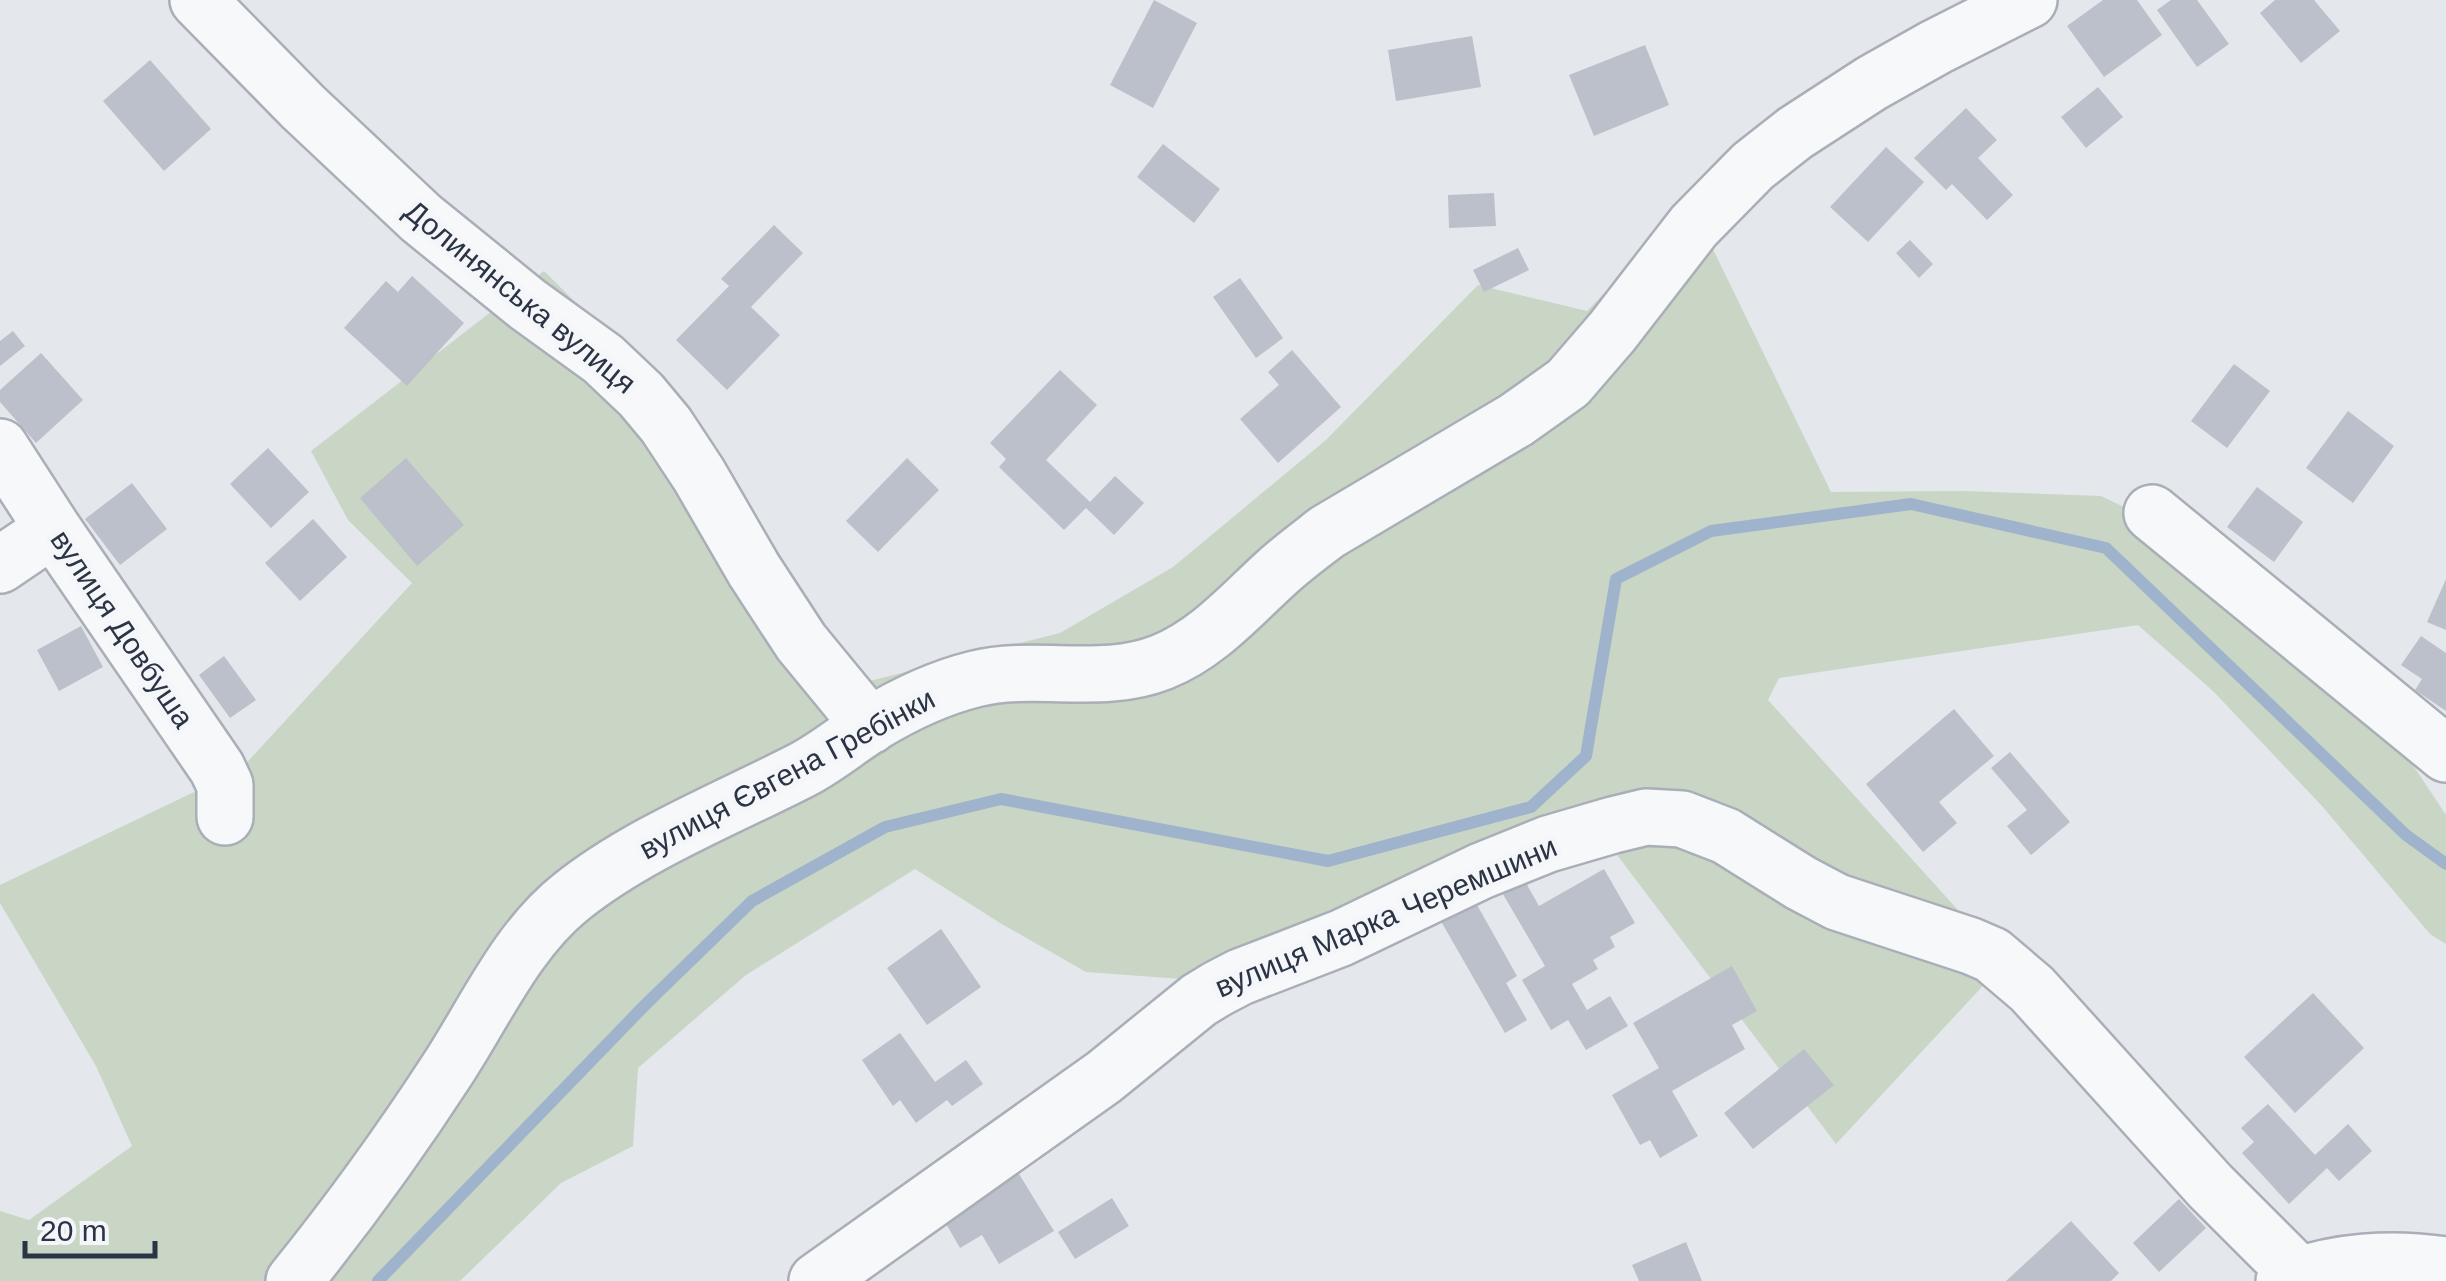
<svg xmlns="http://www.w3.org/2000/svg" width="2446" height="1281" viewBox="0 0 2446 1281" font-family="Helvetica,sans-serif">
<rect width="100%" height="100%" fill="#e4e7ec"/>
<path fill="#c9d6c5" d="M1691 204 1831 492 1963 491 2101 496 2240 563 2352 673 2446 815V944L2430 934 2322 806 2213 691 2138 625 1779 678 1768 700 2005 962 1836 1144 1605 839 1236 983 1086 972 1000 923 915 869 746 975 638 1068 633 1146 561 1183 460 1281H0V1211L29 1220 132 1146 96 1066 0 903V885L240 770 412 583 348 520 311 451 544 271 691 417 830 691 1060 633 1173 567 1326 440 1478 285 1587 311Z"/>
<g fill="none" stroke-linecap="round" stroke-linejoin="round">
<path stroke="#9fb4cc" stroke-width="12" d="M378 1281 645 1005 752 901 885 827 1001 799 1328 861 1531 807 1586 756 1616 579 1711 531 1911 504 2106 548 2406 835 2446 864"/>
</g>
<path fill="#bbc0ca" d="M1154 0 1197 23 1153 108 1110 85Z
M2103 0H2137L2162 35 2104 77 2067 26Z
M2171 0H2197L2229 44 2197 67 2157 10Z
M2275 0H2314L2340 31 2301 63 2260 13Z
M1472 36 1481 87 1396 101 1388 50Z
M1645 45 1669 105 1594 136 1569 75Z
M150 60 211 129 164 171 103 101Z
M2098 87 2123 117 2086 148 2061 117Z
M1966 108 1997 140 1978 158 2013 195 1987 220 1952 184 1946 190 1914 158Z
M1163 144 1220 189 1194 223 1137 177Z
M1886 147 1924 182 1868 242 1830 207Z
M1494 193 1496 226 1449 228 1448 195Z
M774 225 803 253 751 307 780 335 727 390 676 340 729 286 721 279Z
M1910 240 1933 264 1919 278 1896 253Z
M1518 248 1529 270 1484 292 1473 270Z
M412 276 464 323 407 386 344 328 386 281 398 292Z
M1240 278 1283 338 1256 358 1213 297Z
M13 331 25 346 0 366V341Z
M1292 350 1341 407 1278 463 1240 419 1279 385 1268 372Z
M41 353 83 400 36 443 0 402V390Z
M2234 364 2270 391 2227 448 2191 421Z
M1060 370 1097 405 1046 460 1090 502 1115 476 1144 503 1114 535 1086 508 1064 530 999 467 1006 459 990 443Z
M2348 411 2394 446 2353 503 2306 468Z
M268 448 309 492 271 528 230 484Z
M406 458 464 525 417 566 360 498Z
M907 458 939 490 878 552 846 521Z
M132 483 167 529 120 565 85 519Z
M2257 487 2303 522 2274 562 2227 527Z
M313 519 347 557 300 601 265 563Z
M2446 579V630L2427 622Z
M81 626 103 667 59 691 37 650Z
M2421 636 2446 653V711L2415 690 2422 679 2401 665Z
M224 656 256 700 230 718 199 675Z
M1954 709 1994 756 1939 802 1957 823 1923 852 1866 784Z
M2010 752 2070 822 2031 855 2007 826 2027 810 1991 768Z
M1604 869 1635 923 1610 937 1615 947 1593 960 1598 969 1572 984 1587 1010 1610 996 1628 1026 1586 1050 1568 1020 1551 1030 1522 980 1545 966 1500 889 1522 876 1539 906Z
M1472 896 1517 976 1506 983 1527 1020 1505 1033 1438 916Z
M941 929 981 987 927 1025 887 968Z
M1732 966 1757 1011 1732 1025 1745 1049 1672 1091 1698 1136 1660 1158 1650 1140 1640 1145 1612 1095 1659 1068 1633 1023Z
M2313 993 2364 1048 2295 1113 2244 1057Z
M900 1033 935 1082 966 1060 983 1084 952 1106 947 1100 916 1123 900 1100 893 1106 862 1060Z
M1804 1049 1834 1085 1753 1149 1724 1113Z
M2268 1104 2315 1155 2348 1124 2372 1151 2339 1181 2327 1168 2289 1204 2242 1153 2254 1142 2241 1128Z
M1016 1169 1054 1231 999 1264 982 1235 960 1248 941 1215Z
M1112 1198 1129 1226 1075 1259 1058 1232Z
M2179 1199 2206 1228 2159 1272 2133 1243Z
M2071 1221 2119 1273 2111 1281H2006Z
M1686 1242 1702 1281H1639L1632 1265Z"/>
<g fill="none" stroke-linecap="round" stroke-linejoin="round">
<g stroke="#a9aeb7" stroke-width="60">
<path id="minor" d="M198 0 303 107 421 218 527 304 603 359 641 395 666 425 699 475 754 570 801 642 870 726
M0 447 53 529 217 768 225 785V817
M2152 513 2446 754
M0 565 53 529
M294 1281C349 1213 401 1141 449 1067 486 1010 517 940 571 897 637 844 728 808 802 770 827 757 848 739 872 724 903 705 939 688 975 679 1036 664 1103 686 1162 662 1207 644 1239 607 1274 575 1291 559 1309 546 1327 532L1516 420 1568 383 1612 332 1694 226 1753 166 1795 133 1872 83 1936 47 2029 0
M817 1281 1104 1077 1199 1000 1217 989 1240 977 1341 938 1481 871 1548 844 1613 825 1646 817 1682 819 1726 836 1801 883 1837 902 1971 946 1992 955 2032 989 2210 1186 2299 1275
M2284 1281C2334 1260 2393 1257 2446 1265"/>
</g>
<use href="#minor" stroke="#f7f8fa" stroke-width="55"/>
</g>
<g text-anchor="middle" stroke-width="10" stroke-linejoin="round" paint-order="stroke">
<g font-size="30" fill="#2b3445" stroke="#f4f6f9">
<text transform="translate(520 297) rotate(39)" y="10">Долинянська вулиця</text>
<text transform="translate(122 629) rotate(56)" y="10">вулиця Довбуша</text>
<text transform="translate(787 774) rotate(-28)" y="10">вулиця Євгена Гребінки</text>
<text transform="translate(1386 917) rotate(-23)" y="10">вулиця Марка Черемшини</text>
</g>
</g>
<path d="M25 1241v15h130v-15" fill="none" stroke="#2b3445" stroke-width="5"/>
<text x="40" y="1241" font-size="30" fill="#2b3445" stroke="#f4f6f9" stroke-width="8" paint-order="stroke">20 m</text>
</svg>
